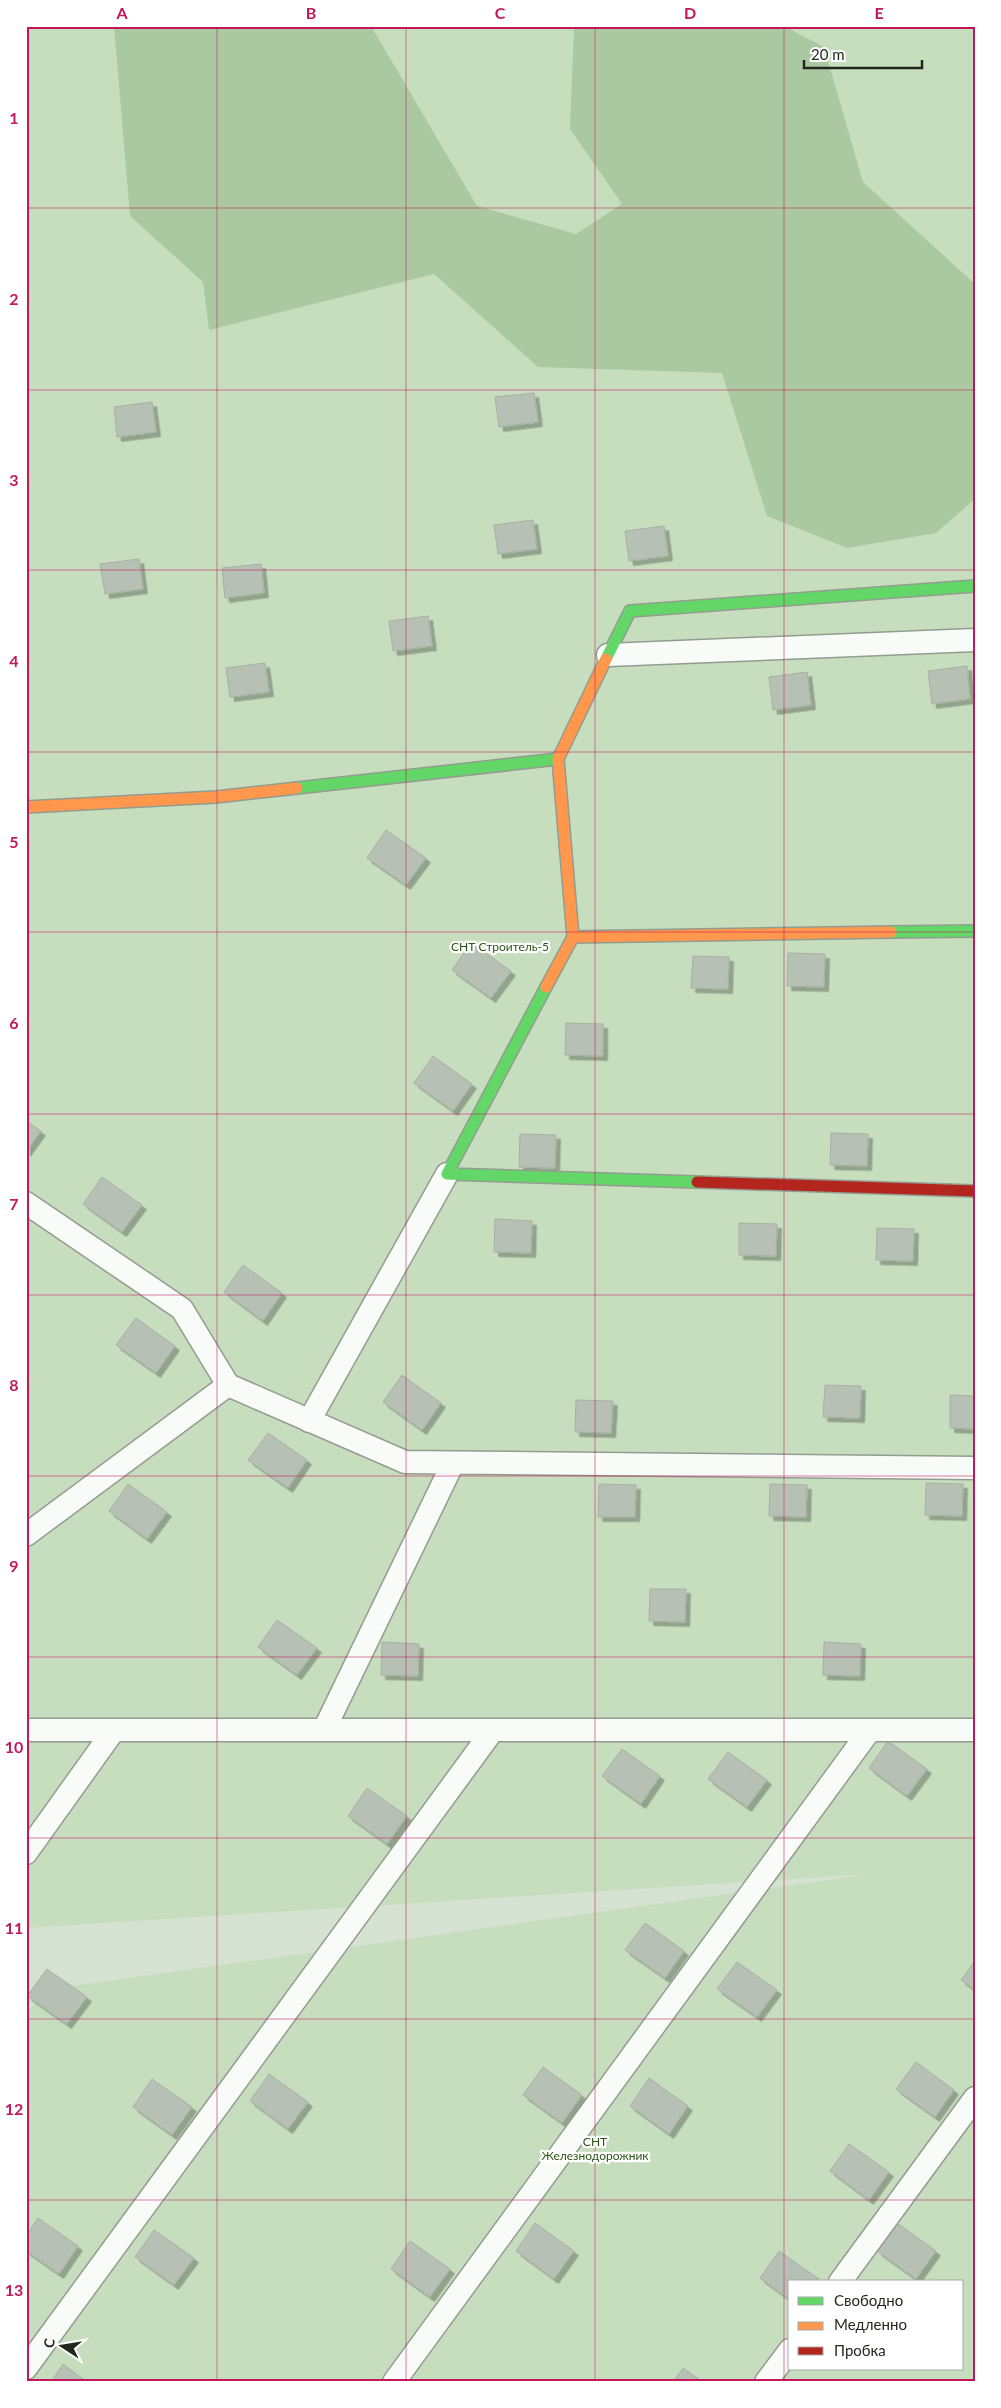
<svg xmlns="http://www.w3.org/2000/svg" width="1001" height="2408" viewBox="0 0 1001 2408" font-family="Lato,sans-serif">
<defs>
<filter id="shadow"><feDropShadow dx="4.5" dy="4.5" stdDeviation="0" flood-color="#0004"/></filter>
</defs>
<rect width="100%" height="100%" fill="#d6e2d1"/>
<path fill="#c7debe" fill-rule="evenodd" d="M26 26H975V2382H26V2013L50 1989 870 1874 26 1928ZM790 2282H962V2369H790Z"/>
<path fill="#abc9a0" d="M114 26H371L477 206 576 234 622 204 570 129 574 26H784L824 47 863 182 975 284V499L936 533 847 548 767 516 722 373 538 367 434 274 209 330 203 282 130 216Z"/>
<path fill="#b7c0b4" stroke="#a7b0a3" filter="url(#shadow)" d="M534 393 538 422 499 427 495 397Z
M152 402 156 432 117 437 114 407Z
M533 520 537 549 498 554 494 525Z
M664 526 668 556 629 561 625 531Z
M139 559 143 589 105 594 100 564Z
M261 564 264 593 225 598 222 568Z
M428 616 432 646 393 651 389 621Z
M265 663 269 692 230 697 226 668Z
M967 666 970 699 932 704 928 671Z
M807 672 811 705 773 710 769 677Z
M386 830 426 858 406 885 367 858Z
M471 943 511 971 491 998 452 970Z
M788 953 825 954 824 987 787 986Z
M693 956 729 957 728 989 691 988Z
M566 1023 603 1024V1056L565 1055Z
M433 1056 472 1084 453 1111 414 1083Z
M26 1121 41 1131 26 1152Z
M831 1133 868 1134 867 1166 830 1165Z
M520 1134 556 1135 555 1168 519 1167Z
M102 1177 142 1205 122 1232 83 1204Z
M495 1219 532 1221 531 1253 494 1252Z
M739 1223 777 1224 776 1256 739 1255Z
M877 1228 914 1229 913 1261 876 1260Z
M243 1265 282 1293 263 1321 224 1292Z
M136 1318 175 1346 156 1373 116 1345Z
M402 1375 441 1403 422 1430 383 1402Z
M825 1385 861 1386 860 1418 823 1417Z
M950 1395 975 1396V1429L950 1428Z
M576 1400 613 1401 611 1433 575 1432Z
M268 1433 307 1460 288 1488 248 1460Z
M926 1483 963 1484 962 1516 925 1515Z
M128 1484 167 1512 147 1539 109 1511Z
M599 1484 636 1485 635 1517H598Z
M770 1484 807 1485 806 1517 769 1516Z
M650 1589H686L685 1622 649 1621Z
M277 1620 317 1648 297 1675 258 1647Z
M382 1642 419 1644 418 1676 381 1675Z
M824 1642 861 1644 860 1676 823 1675Z
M888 1741 927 1769 907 1796 869 1768Z
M622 1749 660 1776 641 1804 602 1776Z
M728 1752 767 1780 747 1807 708 1779Z
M367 1788 407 1816 387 1844 348 1816Z
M645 1923 684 1951 665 1978 625 1950Z
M975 1961V1990L961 1980Z
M737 1962 777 1990 757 2017 717 1989Z
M47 1969 87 1997 67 2024 27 1996Z
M916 2062 954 2090 935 2117 896 2089Z
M543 2067 582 2095 562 2123 523 2095Z
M269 2074 308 2102 288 2129 250 2101Z
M649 2078 688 2106 669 2134 630 2106Z
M152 2079 192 2107 172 2135 133 2107Z
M849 2144 889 2172 869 2200 830 2171Z
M38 2218 78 2246 59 2274 26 2251V2236Z
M535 2223 574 2251 554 2279 516 2251Z
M897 2223 936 2251 916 2279 877 2251Z
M154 2230 194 2258 174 2285 135 2257Z
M410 2241 450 2269 430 2297 391 2269Z
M779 2251 819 2279 817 2282H790V2300L760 2278Z
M63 2364 87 2382H51Z
M683 2368 703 2382H673Z"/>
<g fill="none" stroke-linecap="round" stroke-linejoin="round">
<g stroke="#939c90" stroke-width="25">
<path id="lane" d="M608 655 975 640
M26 1203 182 1309 228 1385 405 1462 975 1468
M309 1421 447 1174
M26 1535 228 1385
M26 1730H975
M324 1730 453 1463
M26 1853 114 1730
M840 2282 975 2098
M26 2368 493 1730
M394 2382 870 1730
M766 2382 790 2350"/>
</g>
<g stroke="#939c90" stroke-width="14">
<path id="fast" d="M606 659 630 611 975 586
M297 788 558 759
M891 932 975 931
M546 987 447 1174 697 1182"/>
</g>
<g stroke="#939c90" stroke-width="14">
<path id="slow" d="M26 807 216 797 297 788
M573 937 891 932
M546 987 573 937 558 759 606 659"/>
</g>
<g stroke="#939c90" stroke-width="14">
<path id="jam" d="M697 1182 975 1191"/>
</g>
<use href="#lane" stroke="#f9fbf8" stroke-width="22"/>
<use href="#fast" stroke="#63d668" stroke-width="11"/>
<use href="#slow" stroke="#ff974d" stroke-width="11"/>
<use href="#jam" stroke="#b3261e" stroke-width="11"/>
</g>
<path fill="none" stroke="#c2185b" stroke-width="1" stroke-opacity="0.55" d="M217 26V2382M406 26V2382M595 26V2382M784 26V2382M26 208H975M26 390H975M26 570H975M26 752H975M26 932H975M26 1114H975M26 1295H975M26 1476H975M26 1657H975M26 1838H975M26 2019H975M26 2200H975"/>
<g text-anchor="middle" stroke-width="4.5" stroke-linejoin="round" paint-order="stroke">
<g font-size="12" fill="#295415" stroke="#fff">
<text x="500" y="951">СНТ Строитель-5</text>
<text x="595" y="2146">СНТ<tspan x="595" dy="14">Железнодорожник</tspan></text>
</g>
</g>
<rect width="1001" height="2408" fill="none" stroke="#ffffff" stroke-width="55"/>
<rect x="788" y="2280" width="175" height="90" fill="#ffffff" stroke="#a6a9a5"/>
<rect x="798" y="2297" width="25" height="8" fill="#63d668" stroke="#a6a9a5"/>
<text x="834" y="2306" font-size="15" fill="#21291f">Свободно</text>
<rect x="798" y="2322" width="25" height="8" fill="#ff974d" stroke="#a6a9a5"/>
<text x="834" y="2330" font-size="15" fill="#21291f">Медленно</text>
<rect x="798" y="2347" width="25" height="8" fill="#b3261e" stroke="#a6a9a5"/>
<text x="834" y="2356" font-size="15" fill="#21291f">Пробка</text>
<g transform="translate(62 2346) rotate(282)" stroke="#ffffff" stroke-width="4" paint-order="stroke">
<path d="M0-4L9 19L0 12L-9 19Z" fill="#21291f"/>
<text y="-8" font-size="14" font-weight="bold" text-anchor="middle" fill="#21291f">С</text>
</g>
<path d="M804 60v8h118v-8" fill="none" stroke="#21291f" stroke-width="2.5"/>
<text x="811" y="60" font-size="15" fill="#21291f" stroke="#ffffff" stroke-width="4" paint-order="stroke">20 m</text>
<rect x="28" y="28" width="946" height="2352" fill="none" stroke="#c2185b" stroke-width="2"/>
<g font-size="16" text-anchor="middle" font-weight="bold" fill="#c2185b">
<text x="122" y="19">A</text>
<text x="311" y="19">B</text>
<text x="500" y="19">C</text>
<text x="690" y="19">D</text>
<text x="879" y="19">E</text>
<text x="14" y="124">1</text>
<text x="14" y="305">2</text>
<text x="14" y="486">3</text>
<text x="14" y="667">4</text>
<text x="14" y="848">5</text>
<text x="14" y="1029">6</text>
<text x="14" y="1210">7</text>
<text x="14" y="1391">8</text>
<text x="14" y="1572">9</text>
<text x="14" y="1753">10</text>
<text x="14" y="1934">11</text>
<text x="14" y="2115">12</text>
<text x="14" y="2296">13</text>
</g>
</svg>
